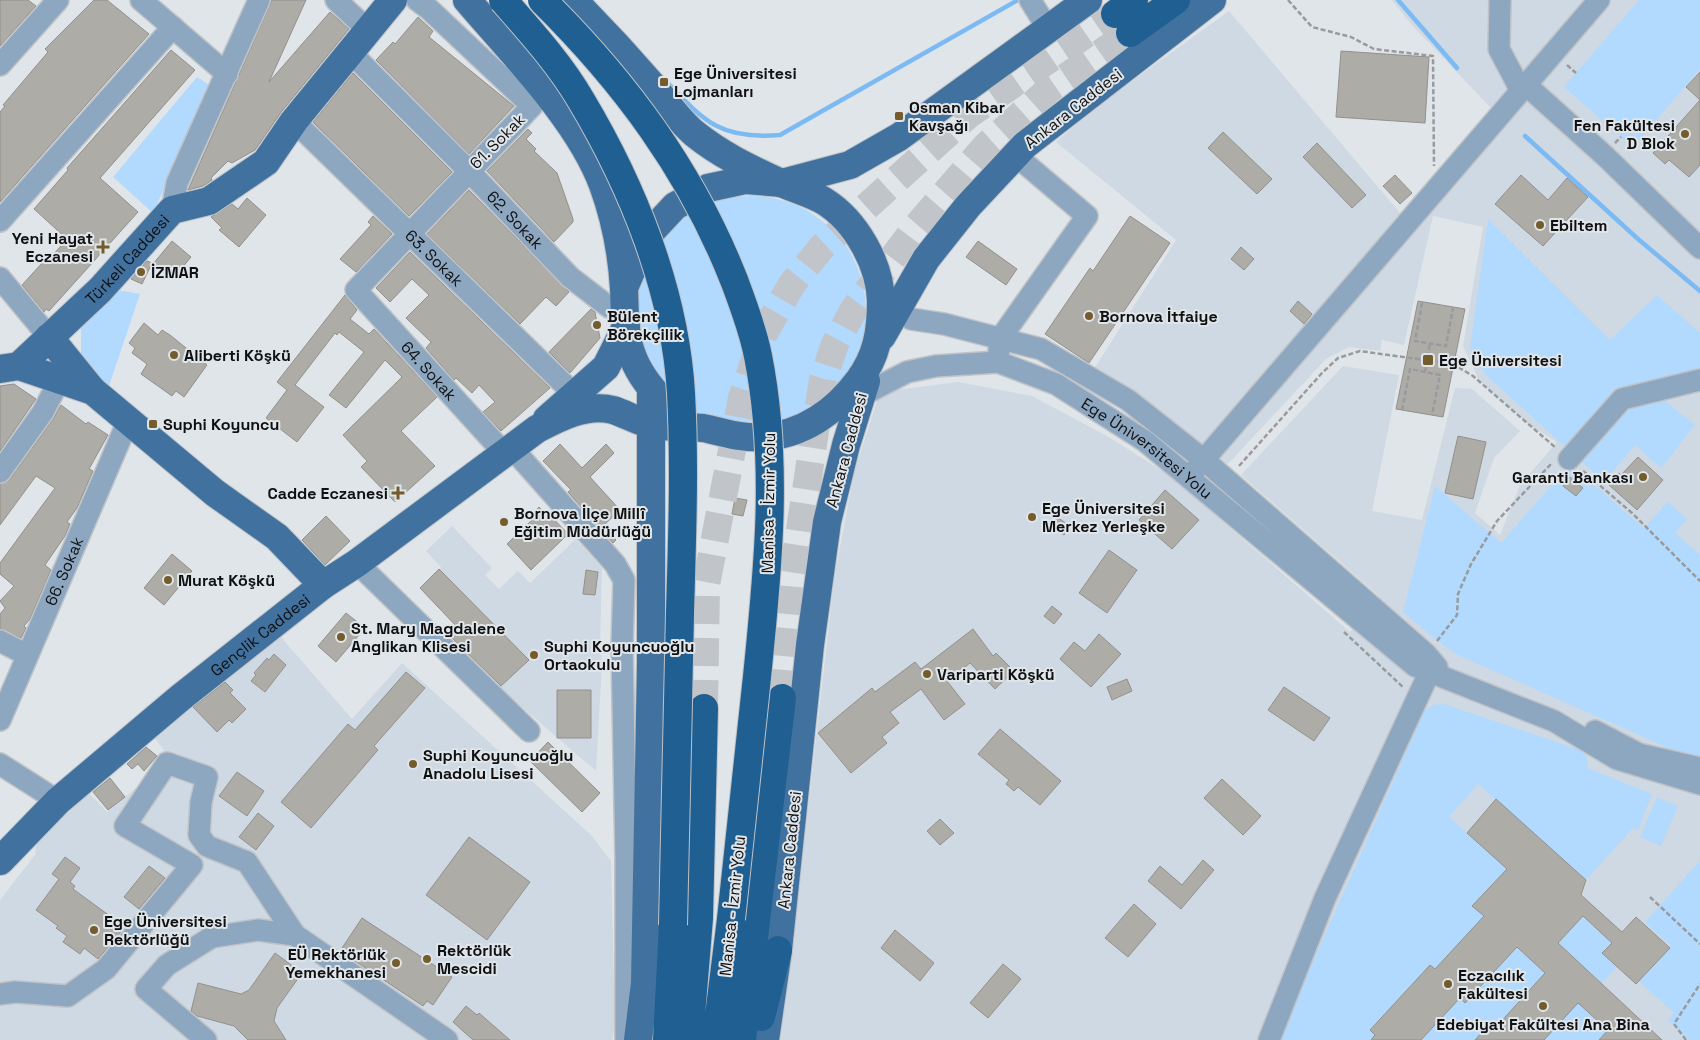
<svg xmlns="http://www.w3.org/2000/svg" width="1700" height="1040" viewBox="0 0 1700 1040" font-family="'Space Grotesk',sans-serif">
<rect width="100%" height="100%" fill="#e0e5e9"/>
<path fill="#cfd9e3" d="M1392 0H1700V1040H773L793 943 834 579 854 473 880 392 958 382 1032 396 1107 436 1169 475 1350 632 1379 596 1241 475 1343 366 1399 375 1372 511 1422 520 1455 388 1472 389 1520 431 1494 458 1475 513 1500 535 1520 485 1557 442 1528 424 1479 380 1463 346 1483 227 1433 216 1404 345 1382 340 1380 351 1349 347 1326 359 1228 464 1120 385 1094 369 1176 240 1056 142 1096 107 1229 11 1400 213 1491 108 1411 24Z
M452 526 492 568 485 575 499 589 518 571 530 583 576 539 602 568 600 647 602 663 596 771 500 688 450 636 458 628 420 588 441 567 426 551Z
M280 636 352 719 402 663 591 835 611 861 615 1025 612 1040H0V900L35 855 39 829 86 790 107 812 171 759 153 736 183 714 232 671Z"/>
<path fill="#b2d9fe" d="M1639 0H1700V69L1633 147 1564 87Z
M197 77 211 86 153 213 113 177Z
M636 311a115 115 0 1 1 230 0a115 115 0 1 1-230 0Z
M1488 219 1610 340 1657 295 1700 333V372L1653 391 1695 425 1661 468 1635 445 1604 482 1486 375 1470 349Z
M112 289 140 294 108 389 81 354V321Z
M1570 464 1644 528 1668 502 1687 519 1675 533 1700 555V757L1673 750 1458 655 1442 644 1403 612 1435 486 1501 543Z
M1444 704 1580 750C1587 756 1589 760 1587 768L1652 794 1638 830 1633 828 1586 880 1478 784 1449 817 1561 918 1473 906 1484 916 1435 969 1430 965 1371 1030 1375 1035 1371 1040H1278L1424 712 1433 705Z
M1657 797 1678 806 1661 846 1640 837Z
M1700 861V1040H1690L1668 1020 1674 1013 1639 981 1671 946 1645 922Z
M1583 916 1612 943 1603 953 1617 967 1602 983 1558 943Z
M1512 943 1545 973 1497 1026 1492 1021 1475 1040H1421L1460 998 1465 1003Z
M1574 999 1608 1030 1599 1040H1544L1573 1009Z"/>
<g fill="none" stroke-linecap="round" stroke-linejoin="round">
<path stroke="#7cbaf3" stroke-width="4.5" d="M1398 0 1457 68
M664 79C704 121 719 140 780 135L1018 0
M1525 136 1638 239 1700 291"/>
</g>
<path fill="#aeaca7" stroke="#93908c" d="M0 0H28L36 6 0 46Z
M94 0H107L149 34 0 202V112L5 106 3 105 48 52 45 49Z
M272 0H306L269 82 330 12 349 29 282 111 255 150 232 163 228 161 211 178 212 180 203 186 188 190Z
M418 17 433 31 429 37 514 106 469 154 376 60 393 42 395 44Z
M171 50 195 70 100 178 138 212 49 311 46 309 44 312 22 285 43 262 45 264 67 239 34 209 68 170 67 168Z
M1341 51 1429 57 1425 123 1336 117Z
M1700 72V165L1689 177 1669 160 1665 164 1653 153 1700 100 1686 87Z
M353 73 452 172 409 216 313 122Z
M528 129 532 133 526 139 536 149 534 151 557 173 573 219V222L554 242 487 171Z
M1223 132 1272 179 1257 194 1208 148Z
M1317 143 1366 195 1352 208 1303 157Z
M1395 175 1412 193 1400 204 1383 186Z
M1521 175 1548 200 1567 178 1588 197 1543 246 1495 204Z
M469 190 569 292 556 306 546 297 520 324 427 234Z
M247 198 266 215 239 247 219 230 222 228 211 217 232 204 238 209Z
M373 216 392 234 356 272 340 259 371 225 368 222Z
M1130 216 1170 243 1089 363 1045 334 1090 268 1093 271Z
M172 241 191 257 172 280 153 264Z
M978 241 1017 269 1006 285 966 257Z
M1241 247 1254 259 1244 270 1231 259Z
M410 252 550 388 501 431 483 412 495 402 479 385 472 393 456 378 454 380 426 348 431 342 406 318 429 295 412 279 390 302 376 288Z
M147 261 152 263 142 284 131 279Z
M345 295 357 310 350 319 369 334 374 329 437 397 401 431 435 466 395 502 361 467 367 461 343 435 402 377 385 360 346 408 329 395 364 352 339 332 337 335 335 333 295 385 324 407 297 442 266 418 287 390 277 382Z
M1298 301 1312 314 1304 324 1290 311Z
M1418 301 1465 309 1443 417 1396 409Z
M591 309 595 312 600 338 570 373 549 352Z
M144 323 158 335 162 330 170 335 207 365 184 397 176 391 172 396 141 374 147 364 132 353 135 348 129 343Z
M14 384 36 399 0 451V386Z
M61 405 86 424 88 422 108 435 89 469 93 471 77 508 67 522 70 524 65 536 45 565 51 570 30 619 24 626 26 628 21 638 0 629V614L5 608 0 601 14 586 0 574V563L55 488 36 476 0 525V484L10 479 53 419Z
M1458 436 1486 442 1473 499 1445 493Z
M560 444 582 468 606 444 614 453 590 477 620 510 603 526 616 540 613 543 568 492 571 490 543 461Z
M1638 457 1663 480 1637 510 1609 485 1619 473 1621 475Z
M1570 477 1583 488 1576 496 1563 486Z
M1165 490 1199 520 1172 549 1139 520Z
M735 498 747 500 743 516 732 514Z
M539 507 547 516 549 514 568 534 531 570 507 544 534 518 531 516Z
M1054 515 1070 526 1064 535 1048 524Z
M326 516 350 541 325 565 302 540Z
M1109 550 1137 570 1107 613 1079 593Z
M172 554 192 571 164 605 144 588Z
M439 569 529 660 501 686 450 636 458 628 420 588Z
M586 570 598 572 595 595 583 594Z
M1052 606 1062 614 1054 624 1044 616Z
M346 613 365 628 336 662 318 646Z
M973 629 993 656 996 653 1014 671 995 689 970 663 947 681 965 704 944 720 921 689 890 712 899 723 882 737 887 743 851 773 818 733 872 688 875 692 915 662 921 669Z
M1099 634 1121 654 1091 687 1060 659 1074 642 1085 651Z
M274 654 286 665 265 692 251 681 256 675 254 673 267 658 269 660Z
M406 672 425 688 374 746 378 750 311 828 281 802 348 724 355 730Z
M1127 679 1132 691 1112 700 1107 687Z
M225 682 233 690 230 693 246 709 232 723 229 720 217 732 193 707Z
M1284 687 1330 718 1314 741 1268 710Z
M557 690H591V738H557Z
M1000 729 1061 781 1040 805 1018 787 1014 791 1006 784 1009 780 978 754Z
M548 742 600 793 582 812 530 761Z
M146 747 157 756 144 771 138 764 132 769 127 764Z
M237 772 264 791 247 816 219 796Z
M110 778 125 797 108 810 93 792Z
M1222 779 1261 816 1243 835 1204 798Z
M1496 799 1586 880 1581 895 1622 932 1636 917 1670 948 1636 984 1602 953 1612 943 1583 916 1558 943 1662 1040H1599L1608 1030 1578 1003 1544 1040H1475L1492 1021 1497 1026 1545 973 1517 947 1465 1003 1460 998 1421 1040H1371L1375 1035 1370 1030 1430 965 1435 969 1484 916 1472 906 1507 869 1467 833Z
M258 813 274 826 256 850 239 837Z
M940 819 954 833 940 845 927 831Z
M469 837 530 882 487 940 426 895Z
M65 857 80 868 70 882 75 886 73 889 125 927 98 959 84 948 80 954 63 942 67 936 56 928 58 926 36 910 59 879 52 874Z
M1203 860 1214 870 1181 909 1148 881 1160 866 1182 885Z
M149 866 165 878 139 909 124 897Z
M1134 904 1156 924 1128 957 1105 938Z
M362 918 452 977 433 1005 427 1001 423 1006 349 957 351 953 342 948Z
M895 930 934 963 920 981 881 948Z
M275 953 302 973 277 1008 274 1021 286 1040H248L234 1026 197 1016 191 1011 198 983 241 994 249 990Z
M1003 964 1021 979 988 1018 970 1003Z
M466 1006 477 1015 479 1013 510 1040H473L453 1022Z"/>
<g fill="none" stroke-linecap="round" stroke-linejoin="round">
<path stroke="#c1c5c9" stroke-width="28" stroke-dasharray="28 14" stroke-linecap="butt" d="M782 698 793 575 823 379 835 344 854 309 916 227 986 146 1053 86 1130 33
M704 708 706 585 742 398 764 333 792 284 822 247 968 115 1115 14"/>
<g stroke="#bfc3c7" stroke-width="24">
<g id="minor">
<path d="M141 0 227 74"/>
<path d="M336 0 369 31"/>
<path id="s1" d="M417 0 429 9 532 106 356 290 503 452"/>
<path d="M1030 0 1048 29"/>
<path d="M1500 0 1499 49 1520 89"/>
<path id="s2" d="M351 53 468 170 570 277 609 307 624 310"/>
<path d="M0 65 58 0"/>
<path d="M1525 84 1605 156 1700 248"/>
<path id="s3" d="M294 121 574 394"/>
<path d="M172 210 177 183 259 0"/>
<path d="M0 221 173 27"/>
<path d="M0 278 49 337"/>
<path d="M886 298 911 319 944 324 1041 349 1128 400 1204 460 1426 654 1437 667 1434 673"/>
<path d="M999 351 1000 339 1087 216 1015 155"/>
<path id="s4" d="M853 400 907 372 936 366 998 362 1056 384 1145 441 1415 666 1554 721 1617 759 1700 784"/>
<path d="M511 447 615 564 624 580 622 647 626 858V1040"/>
<path d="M1569 459 1622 399 1700 380"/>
<path d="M1195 470 1599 0"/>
<path d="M0 472 43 412 60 379"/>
<path d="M357 563 529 731"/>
<path d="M0 641 27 655"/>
<path id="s5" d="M0 720 128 421"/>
<path d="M1595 731 1639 754 1700 768"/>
<path d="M0 764 58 801"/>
<path d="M0 994 15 992 68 996 106 969 192 865 125 826 167 763 207 777 201 802 199 835 207 846 247 862 295 935"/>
<path d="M206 1040 146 989 167 965 212 937 258 930 295 935 447 1040"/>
<path d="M1269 1040 1325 898 1429 673 1427 666 1431 663"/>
</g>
</g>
<g stroke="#bfc3c7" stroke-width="30">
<g id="major">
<path d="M467 0C512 53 579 120 603 185 615 218 622 254 624 289 625 309 624 332 631 352 637 371 651 389 664 402"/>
<path d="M624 288 646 237 675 206 708 188 745 180 782 183 850 165 899 137 1088 0"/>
<path d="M882 336 926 259 968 206 1025 145 1212 0"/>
<path d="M49 337 92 390"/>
<path id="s6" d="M19 366 100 290 172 210 209 201 266 162 294 121 393 0"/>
<path d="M0 369 19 366 93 391 215 493 277 537 323 585"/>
<path d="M547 419 606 367 626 327"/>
<path id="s7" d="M0 861 58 801 180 698 323 585 357 563 537 429C560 417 587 403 613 410 626 414 640 423 654 425 670 428 687 426 703 428 724 432 741 439 763 437 803 435 836 411 859 380 877 356 881 331 881 301 880 264 856 221 824 201 810 193 794 189 779 182 749 168 721 155 695 134 679 121 665 100 651 84 626 55 600 27 573 0"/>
<path d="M638 1040 645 983 651 661V389"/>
<path d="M765 1040 778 950 810 645 827 522 846 445 866 381"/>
</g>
</g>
<g stroke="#bfc3c7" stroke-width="30">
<path id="highway" d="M1115 14 1134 0
M1130 33 1176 0
M761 1017 778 950
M667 1040 673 925
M689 1040 699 918 704 708
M716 1040 731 919
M742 1040 782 698"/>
</g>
<path stroke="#989b9e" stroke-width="2.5" stroke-dasharray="5 2.5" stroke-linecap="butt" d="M1288 0 1312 27 1351 37 1374 49 1433 56 1434 166
M1567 65 1576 73
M1615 143 1621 137
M1422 303 1415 341 1446 346 1453 308
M1425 372 1430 343
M1402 410 1410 369 1440 375 1432 415
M1239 466 1322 373 1338 358 1360 351 1453 364 1473 376 1556 448
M1583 471 1632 513 1700 581
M1344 632 1404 688
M1437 641 1457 615 1458 594 1471 564 1497 521 1552 463
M1650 897 1700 944
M1686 1040 1674 1024 1700 984"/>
<use href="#minor" stroke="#8da7c0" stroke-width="21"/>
<use href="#major" stroke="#41729f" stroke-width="28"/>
<use href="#highway" stroke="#205f92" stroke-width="28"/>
<g stroke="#bfc3c7" stroke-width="30" stroke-linecap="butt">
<path id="highway-bridge" d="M503 0C531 32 560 64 581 100 633 187 675 291 681 393 685 466 682 540 680 613 678 717 676 821 673 925
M542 0C625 82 691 171 734 280 743 304 753 330 758 356 779 462 768 570 757 677 748 757 740 838 731 919"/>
</g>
<use href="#highway-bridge" stroke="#205f92" stroke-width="28"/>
</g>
<g fill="#745c2c" stroke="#e0e5e9" stroke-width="2">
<rect x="659" y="77" width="10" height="10" rx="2.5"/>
<rect x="894" y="111" width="10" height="10" rx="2.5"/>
<circle cx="1685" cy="134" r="5"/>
<circle cx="1540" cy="225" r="5"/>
<path d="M100.5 239.5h5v5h5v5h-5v5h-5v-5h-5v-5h5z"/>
<circle cx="141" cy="272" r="5"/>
<circle cx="1089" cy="316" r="5"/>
<circle cx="597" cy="325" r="5"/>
<circle cx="174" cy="355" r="5"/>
<rect x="1422" y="354" width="12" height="12" rx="2.5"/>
<rect x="148" y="419" width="10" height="10" rx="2.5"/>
<circle cx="1643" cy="477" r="5"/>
<path d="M395.5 485.5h5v5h5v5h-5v5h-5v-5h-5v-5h5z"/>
<circle cx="1032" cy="517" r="5"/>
<circle cx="504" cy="522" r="5"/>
<circle cx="168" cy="580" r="5"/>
<circle cx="341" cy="637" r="5"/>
<circle cx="534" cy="655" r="5"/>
<circle cx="927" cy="674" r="5"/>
<circle cx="413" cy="764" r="5"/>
<circle cx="94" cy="930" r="5"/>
<circle cx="427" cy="959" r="5"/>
<circle cx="396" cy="963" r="5"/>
<circle cx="1448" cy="984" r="5"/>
<circle cx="1543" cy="1006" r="5"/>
</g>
<g text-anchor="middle" stroke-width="4" stroke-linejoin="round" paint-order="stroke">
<g font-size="16" font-weight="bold" fill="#0f1012" stroke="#e0e5e9" text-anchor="start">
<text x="674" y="79">Ege Üniversitesi<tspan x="674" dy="18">Lojmanları</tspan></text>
<text x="909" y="113">Osman Kibar<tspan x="909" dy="18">Kavşağı</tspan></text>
<text x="1675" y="131" text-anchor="end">Fen Fakültesi<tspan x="1675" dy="18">D Blok</tspan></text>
<text x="1550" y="231">Ebiltem</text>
<text x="93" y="244" text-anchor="end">Yeni Hayat<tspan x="93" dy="18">Eczanesi</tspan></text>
<text x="151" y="278">İZMAR</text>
<text x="607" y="322">Bülent<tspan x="607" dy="18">Börekçilik</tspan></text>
<text x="1099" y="322">Bornova İtfaiye</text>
<text x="184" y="361">Aliberti Köşkü</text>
<text x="1439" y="366">Ege Üniversitesi</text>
<text x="163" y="430">Suphi Koyuncu</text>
<text x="1633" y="483" text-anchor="end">Garanti Bankası</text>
<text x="388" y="499" text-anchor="end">Cadde Eczanesi</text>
<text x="1042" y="514">Ege Üniversitesi<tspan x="1042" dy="18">Merkez Yerleşke</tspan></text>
<text x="514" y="519">Bornova İlçe Millî<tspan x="514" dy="18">Eğitim Müdürlüğü</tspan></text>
<text x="178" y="586">Murat Köşkü</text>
<text x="351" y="634">St. Mary Magdalene<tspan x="351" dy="18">Anglikan Klisesi</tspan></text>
<text x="544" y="652">Suphi Koyuncuoğlu<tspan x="544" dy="18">Ortaokulu</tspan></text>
<text x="937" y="680">Variparti Köşkü</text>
<text x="423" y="761">Suphi Koyuncuoğlu<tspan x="423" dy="18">Anadolu Lisesi</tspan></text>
<text x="104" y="927">Ege Üniversitesi<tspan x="104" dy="18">Rektörlüğü</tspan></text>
<text x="437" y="956">Rektörlük<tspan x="437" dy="18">Mescidi</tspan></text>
<text x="386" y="960" text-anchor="end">EÜ Rektörlük<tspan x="386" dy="18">Yemekhanesi</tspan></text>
<text x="1458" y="981">Eczacılık<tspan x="1458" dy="18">Fakültesi</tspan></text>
<text x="1543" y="1030" text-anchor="middle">Edebiyat Fakültesi Ana Bina</text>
</g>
<g font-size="16" fill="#0f1012" stroke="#e0e5e9">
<text transform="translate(1073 108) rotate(-38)" y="6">Ankara Caddesi</text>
<text transform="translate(497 141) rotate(-45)" y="6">61. Sokak</text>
<text dy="6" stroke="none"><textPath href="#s2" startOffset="234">62. Sokak</textPath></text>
<text dy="6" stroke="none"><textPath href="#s3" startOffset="196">63. Sokak</textPath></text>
<text dy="6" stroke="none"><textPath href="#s6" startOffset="152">Türkeli Caddesi</textPath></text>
<text dy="6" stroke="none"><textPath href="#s1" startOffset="520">64. Sokak</textPath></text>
<text dy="6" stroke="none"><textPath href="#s4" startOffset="326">Ege Üniversitesi Yolu</textPath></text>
<text transform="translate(846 450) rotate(-75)" y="6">Ankara Caddesi</text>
<text transform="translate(768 503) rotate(-89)" y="6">Manisa - İzmir Yolu</text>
<text dy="6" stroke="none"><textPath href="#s5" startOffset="162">66. Sokak</textPath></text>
<text dy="6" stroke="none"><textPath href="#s7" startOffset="345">Gençlik Caddesi</textPath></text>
<text transform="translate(789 850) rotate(-84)" y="6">Ankara Caddesi</text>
<text transform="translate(732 906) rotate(-84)" y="6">Manisa - İzmir Yolu</text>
</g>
</g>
</svg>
